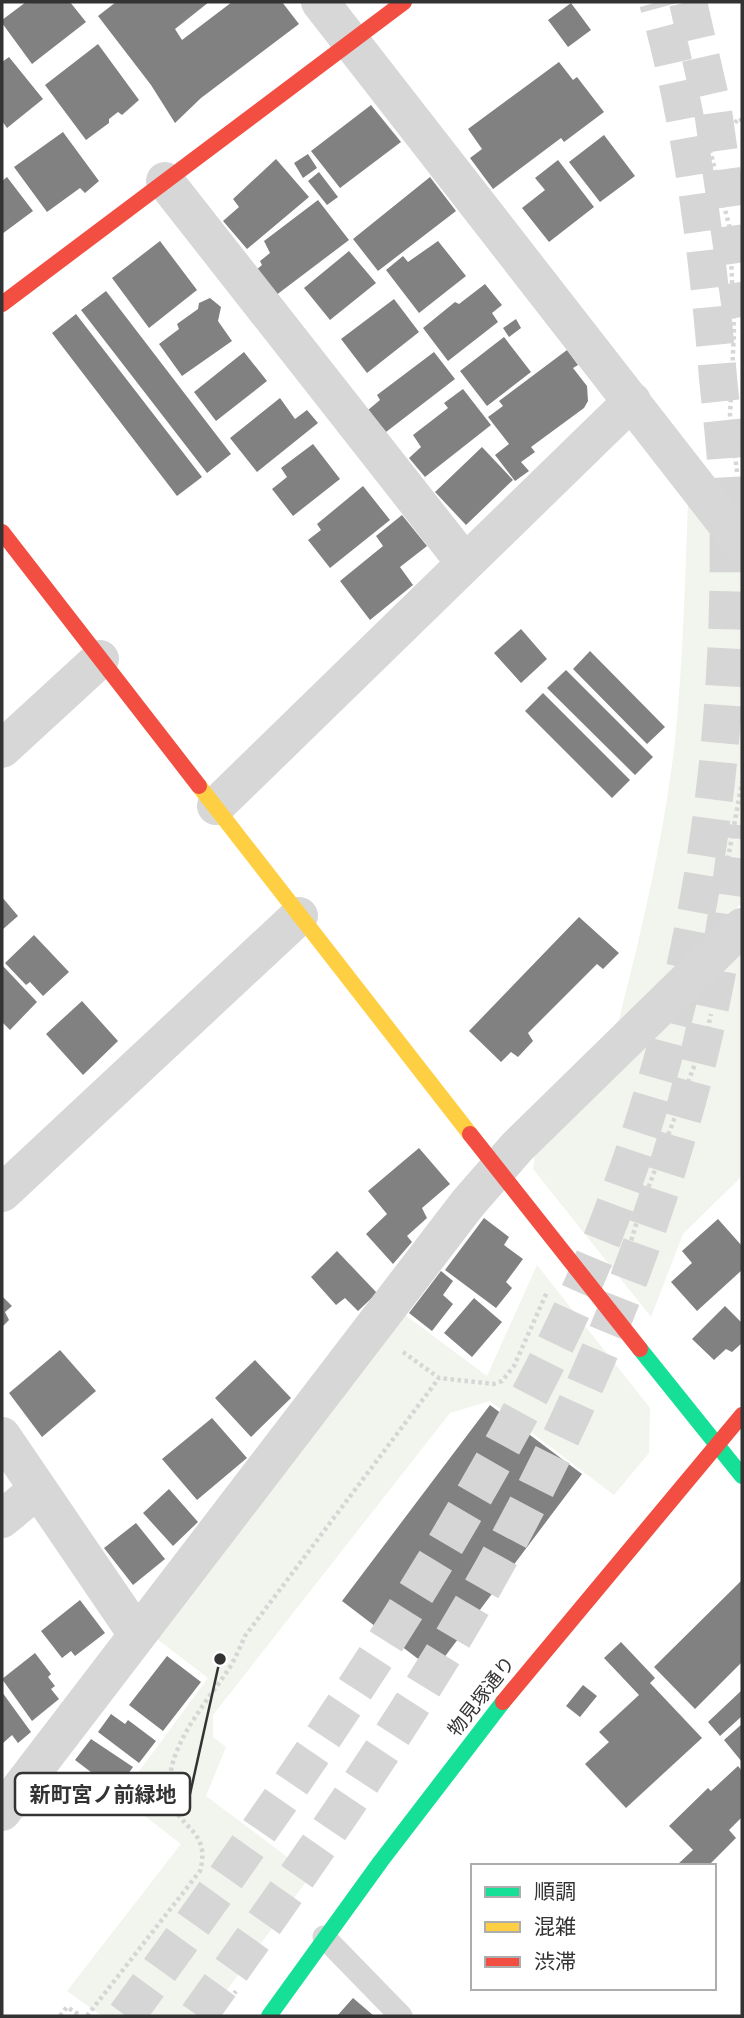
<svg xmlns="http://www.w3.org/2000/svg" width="744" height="2018" viewBox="0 0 744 2018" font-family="'PT Sans','Noto Sans JP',sans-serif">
<rect width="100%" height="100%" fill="#fff"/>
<path fill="#f1f5ed" d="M688 502 742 572V903L618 1023C642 930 664 836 675 741 683 661 685 581 688 502Z
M742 950V1176L683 1234 651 1317 533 1169 535 1153Z
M537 1265 650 1408 649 1453 614 1495 490 1401 450 1413 213 1715V1737L226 1747 206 1796 311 1875 208 2016H102L67 1991 181 1844 120 1797 208 1678 157 1639 405 1315 487 1376Z"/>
<path fill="#818181" d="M26 2H70L86 22 32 64 2 23V20Z
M116 2H209L175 29 182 40 232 2H282L299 24 201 98 175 123 151 85 98 16Z
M571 3 591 30 568 47 548 20Z
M98 44 139 100 122 115 118 112 109 119V123L86 140 45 85Z
M9 57 43 99 7 128 2 121V62Z
M559 62 573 80 577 77 604 112 564 142 561 138 493 189 470 158 482 149 468 129Z
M371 105 401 142 340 188 311 151Z
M63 132 99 181 85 193 80 188 47 212 14 167Z
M604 135 635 176 600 202 569 162Z
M308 154 317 168 303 178 294 163Z
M276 159 309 197 247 249 223 221 239 207 233 199Z
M558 160 594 207 549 242 522 208 545 190 535 178Z
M319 172 338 197 327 205 308 181Z
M7 177 33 211 2 234V181Z
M430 177 456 211 378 271 353 239Z
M318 200 349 240 275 296 256 270 262 265 260 261 270 253 264 241Z
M160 241 197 290 149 328 112 278Z
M438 241 466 276 419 313 386 270 403 256 408 262Z
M349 251 376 283 330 320 304 288Z
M485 284 502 305 492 313 498 322 448 361 423 328 455 302 459 304Z
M106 291 231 454 207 473 81 310Z
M210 298 221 307 218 321 232 341 182 376 159 344 179 329 177 324 198 309 199 303Z
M394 299 419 332 367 373 341 339Z
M76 314 202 477 177 496 52 333Z
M516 319 521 328 509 337 503 328Z
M504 337 531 372 487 406 460 371Z
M567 350 578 365 573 368 587 386 588 401 584 408 531 447 535 452 521 462 529 471 515 481 495 455 509 444 488 417 503 406 499 401Z
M244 352 267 381 216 421 194 392Z
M434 352 455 379 386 432 368 410 380 400 377 395Z
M463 389 491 425 425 477 409 458 421 447 413 435 448 408 444 403Z
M280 398 295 419 307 410 318 423 257 472 230 438Z
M313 444 340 479 293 516 272 489 287 477 281 468Z
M482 447 513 480 466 525 435 492Z
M363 486 390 520 330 568 308 540 321 530 317 524Z
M402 515 427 546 400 567 413 585 370 620 340 581 383 546 376 536Z
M521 629 547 659 521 683 494 653Z
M590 651 665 727 647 744 573 669Z
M566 670 653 757 635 775 547 688Z
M543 693 630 780 612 798 525 711Z
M2 897 18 916 2 930Z
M579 917 619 953 603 969 597 964 528 1033 533 1041 518 1057 511 1052 501 1062 469 1031Z
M34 935 69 972 43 996 30 982 26 985 5 963Z
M2 965 37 1002 10 1030 2 1022Z
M82 1001 118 1041 83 1075 46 1034Z
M419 1148 450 1184 422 1208 427 1218 407 1236 412 1242 393 1264 366 1234 387 1214 368 1191Z
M484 1218 509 1237 504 1245 523 1259 506 1282 512 1288 496 1308 445 1270Z
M718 1219 742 1246V1270L697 1311 671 1282 692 1263 682 1251Z
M337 1251 377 1293 358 1311 345 1298 336 1305 311 1277Z
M441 1271 453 1281 443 1295 453 1304 432 1331 409 1313Z
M2 1296 12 1306 5 1312 9 1320 2 1327Z
M474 1298 502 1322 472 1357 444 1333Z
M725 1306 742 1323V1343L732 1352 726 1349 714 1360 692 1339Z
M60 1350 96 1391 42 1437 9 1393Z
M255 1360 291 1398 251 1437 215 1398Z
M490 1405 582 1474 434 1671 342 1601Z
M212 1418 247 1458 197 1500 162 1459Z
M169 1489 198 1522 173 1546 143 1513Z
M136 1523 165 1559 133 1585 104 1548Z
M742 1580V1662L695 1709 654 1667Z
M80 1600 105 1633 75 1656 71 1651 62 1658 41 1631Z
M621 1642 655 1678 650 1683 702 1738 626 1808 585 1764 609 1742 599 1732 639 1695 604 1658Z
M35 1653 51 1674 48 1677 55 1686 51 1689 59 1699 32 1721 2 1679Z
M167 1656 201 1682 163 1731 129 1705Z
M583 1685 597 1696 580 1717 566 1706Z
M742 1690V1716L720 1736 708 1722Z
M2 1692 31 1732 18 1743 12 1735 2 1744Z
M111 1714 125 1724 128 1720 156 1741 139 1763 98 1732Z
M742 1724V1762L724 1740Z
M91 1739 133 1767 116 1791 75 1760Z
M738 1766 742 1771V1817L729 1830 736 1838 708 1866H680L678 1864 693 1850 669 1826 708 1788 711 1791Z
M353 1998 374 2016H337Z"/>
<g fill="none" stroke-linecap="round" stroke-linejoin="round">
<path stroke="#d6d6d6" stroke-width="38" stroke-dasharray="38 19" stroke-linecap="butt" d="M688 2 713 111 742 317
M126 2016C248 1849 368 1680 472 1499 510 1433 547 1366 578 1296 690 1045 735 772 728 498 727 458 722 418 718 378 708 252 692 125 658 2
M198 2016C302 1871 407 1723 494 1567 620 1341 714 1084 738 825"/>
<path stroke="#d6d6d6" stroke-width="4.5" stroke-dasharray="3.5 3.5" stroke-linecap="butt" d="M737 472 730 415 734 333 730 229 709 146 740 118 742 121
M726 894 727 864 742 782
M623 1267 644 1199 707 1032 711 1014
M403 1352 439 1378 494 1384 502 1381 514 1366 547 1292
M60 2016 67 2007 81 2016
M87 2016 200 1871C212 1828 175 1829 170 1795 164 1749 205 1705 228 1670 235 1660 240 1647 245 1636L439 1378
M218 2016 236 1991"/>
<path stroke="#d7d7d7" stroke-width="23" d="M324 1937 401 2016"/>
<path stroke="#d7d7d7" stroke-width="38" d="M320 2 742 544
M165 181 465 563
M2 749 100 659
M216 806 632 401
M2 1193 299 916
M2 1436 136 1633
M2 1519 38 1489
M2 1812 468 1203 517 1147 742 927"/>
<path stroke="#16e098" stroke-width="16" d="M640 1349 742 1476
M269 2016 381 1861 503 1702"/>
<path stroke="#ffcf43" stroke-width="16" d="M199 786 470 1134"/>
<path stroke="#f24e42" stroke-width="16" d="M2 304 404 2
M2 532 199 786
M470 1134 640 1349
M503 1702 742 1415"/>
</g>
<g text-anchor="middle" stroke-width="7" stroke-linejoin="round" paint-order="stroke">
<g font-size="19" fill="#333" stroke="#fff">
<text transform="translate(481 1696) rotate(-52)" y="7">物見塚通り</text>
</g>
</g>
<path fill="none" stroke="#333" stroke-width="2.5" d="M220 1659L190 1794"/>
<circle fill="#333" stroke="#fff" stroke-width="2.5" cx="220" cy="1659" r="7"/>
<rect fill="#fff" stroke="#333" stroke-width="2.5" x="15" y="1773" width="175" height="42" rx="7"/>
<g font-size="21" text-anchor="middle" font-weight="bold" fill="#333">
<text x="103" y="1802">新町宮ノ前緑地</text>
</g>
<rect width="744" height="2018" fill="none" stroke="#333333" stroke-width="7"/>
<rect x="471" y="1864" width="245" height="126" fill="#ffffff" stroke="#adadad" stroke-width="2"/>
<rect x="485" y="1887" width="35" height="10" fill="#16e098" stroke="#adadad" stroke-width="2"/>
<text x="534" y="1899" font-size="21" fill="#333333">順調</text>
<rect x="485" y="1922" width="35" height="10" fill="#ffcf43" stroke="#adadad" stroke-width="2"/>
<text x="534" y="1934" font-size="21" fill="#333333">混雑</text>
<rect x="485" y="1957" width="35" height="10" fill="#f24e42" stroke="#adadad" stroke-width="2"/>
<text x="534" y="1969" font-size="21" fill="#333333">渋滞</text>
</svg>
